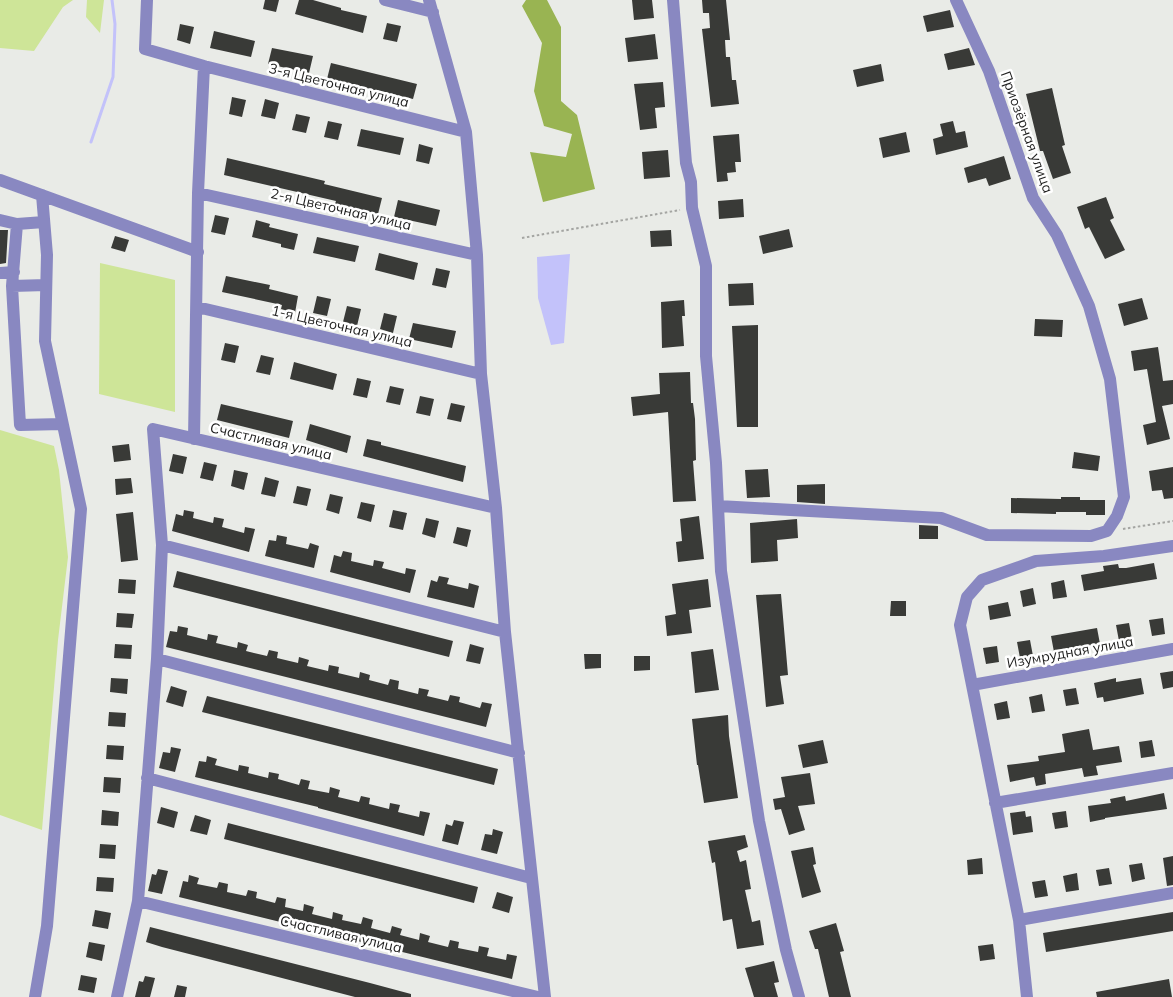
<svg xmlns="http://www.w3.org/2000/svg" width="1173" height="997" viewBox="0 0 1173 997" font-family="Mulish,sans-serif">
<rect width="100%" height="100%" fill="#e9ebe7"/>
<path fill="#cee598" d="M0 0H73L63 7 34 51 0 48Z
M87 0H104L100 33 86 17Z
M100 263 175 280V412L99 394Z
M0 430 54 446 59 470 68 557 58 640 42 830 0 815Z"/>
<path fill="#99b452" d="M526 0H547L561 27V101L577 115 595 189 543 202 530 152 566 157 572 134 544 126 534 91 542 43 522 6Z"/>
<path fill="#c3c2fa" d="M570 254 564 343 551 345 538 298 537 257Z"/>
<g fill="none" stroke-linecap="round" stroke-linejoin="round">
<path stroke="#c3c2fa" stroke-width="3" d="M91 142 113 77 115 24 112 0"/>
</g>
<path fill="#393a37" d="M265 0H279L276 12 263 9Z
M299 0H313L341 8V10L367 16 363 33 295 14Z
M632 0H652L654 18 634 20Z
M702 0H726L730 40H725L726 57H730L732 80H736L739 104 711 107 702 29 710 28 709 13H703Z
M950 10 954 27 927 32 923 16Z
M387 23 401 26 397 42 383 39Z
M180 24 194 27 190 44 177 40Z
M214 31 255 41 251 57 210 48Z
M655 34 658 59 628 62 625 38Z
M272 48 313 56 309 73 268 64Z
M969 48 975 65 948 70 944 54Z
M331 63 417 84 413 99 327 79Z
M881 64 884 81 857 87 853 70Z
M663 82 665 107 655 108 657 128 640 130 634 84Z
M1052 88 1065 145 1062 146 1071 173 1053 179 1043 151H1040L1026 94Z
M232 97 246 100 242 117 229 114Z
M265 99 279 103 275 119 261 116Z
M296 114 310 117 306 133 292 130Z
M328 121 342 124 338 140 324 137Z
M953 121 956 133 965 131 968 147 936 155 933 139 943 136 940 124Z
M361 129 404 138 400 155 357 146Z
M906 132 910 152 883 158 879 138Z
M739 134 741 162H735L736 172 727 173 728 181 717 182 713 136Z
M419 144 433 148 429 164 416 161Z
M668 150 670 177 644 179 642 152Z
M1004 156 1011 179 989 186 986 178 968 183 964 168Z
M227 158 325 181 324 184 382 198 378 214 335 204 336 201 224 175Z
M1106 197 1114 218 1110 220 1125 250 1105 259 1089 227 1085 229 1077 207Z
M743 199 744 217 719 219 718 201Z
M398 200 440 210 436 226 394 217Z
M215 215 229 218 225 235 211 232Z
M256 220 270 224 269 227 298 234 294 250 281 247V244L252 237Z
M789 229 793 247 763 254 759 236Z
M0 230H8L6 263 0 264Z
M671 230 672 246 651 247 650 231Z
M115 236 129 240 125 252 111 248Z
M317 237 359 246 355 262 313 253Z
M379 253 418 263 414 280 375 270Z
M436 268 450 271 446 288 432 285Z
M226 276 270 285 269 289 298 296 295 313 281 309 282 305 222 292Z
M753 283 754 305 729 306 728 284Z
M317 296 331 299 327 316 313 313Z
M1142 298 1148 319 1124 326 1118 304Z
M684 300 685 316H682L684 346 662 348 661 302Z
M347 306 361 309 357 326 343 322Z
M384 313 397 316 393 333 380 329Z
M1035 319 1063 320 1062 337 1034 336Z
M413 323 456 331 452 348 409 339Z
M758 325V427H737L732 326Z
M225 343 239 346 235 363 221 360Z
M1158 347 1163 381 1173 380V404L1162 406 1170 439 1147 445 1143 425 1156 422 1147 369 1134 371 1131 351Z
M261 355 274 358 270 375 256 372Z
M294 362 337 374 333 390 290 379Z
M690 372 691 403H693L695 419 696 460 693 461 696 501 673 502 668 412 633 416 631 397 660 394 659 373Z
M357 378 371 381 367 398 353 395Z
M390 386 404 389 400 405 386 402Z
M420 396 434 399 430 416 416 413Z
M451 403 465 406 461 422 447 419Z
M221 404 293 421 289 438 217 420Z
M310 424 351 436 347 453 306 440Z
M367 439 381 442V445L466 466 463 482 363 456Z
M129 444 131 460 114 462 112 446Z
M1074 452 1100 456 1098 471 1072 468Z
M173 454 187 457 183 474 169 471Z
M204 462 217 465 213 481 200 478Z
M1173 467V498L1164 499 1162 490 1152 491 1149 471Z
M768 469 770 497 747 498 745 470Z
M234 470 248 473 244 490 231 486Z
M265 477 279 481 275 497 261 494Z
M131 478 133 493 116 495 115 479Z
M825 484V504L797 502V485Z
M297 486 311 489 307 506 293 503Z
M330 494 343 497 339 514 326 510Z
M1061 497H1080V500H1105V515H1086V512H1056V514L1011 513V498L1061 499Z
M361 502 375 505 371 522 357 518Z
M184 510 194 512 193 518 213 523 214 517 224 519 222 527 244 533 245 527 255 529 249 552 172 531 176 514 183 516Z
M393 510 407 513 403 530 389 527Z
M133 512 138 560 121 562 116 514Z
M699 516 704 559 678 562 676 542 682 541 680 519Z
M426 518 439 521 435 538 422 534Z
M797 519 798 538 777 540 778 561 751 563 750 523Z
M919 525 938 526V539H919Z
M457 527 471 530 467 547 453 543Z
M277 535 287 537 286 544 308 549 310 543 319 546 314 568 265 556 269 540 276 541Z
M343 551 352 553 351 561 373 566 374 560 384 562 382 568 405 574 406 568 416 570 410 593 330 572 334 555 341 557Z
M1154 563 1157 579 1084 591 1081 575 1104 571 1103 566 1118 564 1119 568H1126Z
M177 571 453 641 449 657 173 587Z
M439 576 449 578 447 584 468 589 469 583 479 586 474 608 427 597 431 580 437 582Z
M119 579 136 580 135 594 118 593Z
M708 579 711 607 689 610 692 633 667 636 665 616 676 614 672 584Z
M1064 580 1067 597 1053 599 1051 583Z
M1033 588 1036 604 1023 607 1020 591Z
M781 594 788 675 780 676 784 704 766 707 756 595Z
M891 601H906V616H890Z
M1008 602 1011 616 990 620 988 606Z
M117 613 134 614 132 628 116 627Z
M1163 618 1165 634 1152 636 1149 620Z
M1129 623 1132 639 1119 641 1116 625Z
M178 626 188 628 187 635 207 640 208 634 218 636 216 643 237 648 238 642 248 645 246 651 267 656 269 650 278 652 277 658 298 663 299 657 309 660 307 666 328 671 329 665 339 667 338 673 359 678 360 672 370 675 369 680 388 685 390 679 399 681 398 689 418 694 419 688 429 690 427 696 448 701 450 695 460 697 459 702 480 708 482 702 492 704 486 727 166 647 170 631 177 632Z
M1097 628 1100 644 1075 648 1076 652 1061 655 1060 651 1054 652 1051 636Z
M1030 640 1033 656 1020 658 1017 642Z
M115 644 132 645 131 659 114 658Z
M470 644 484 648 480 664 466 661Z
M997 646 999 662 986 664 983 648Z
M713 649 719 690 695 693 691 652Z
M584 654H601V668L585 669Z
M634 656H650V670L634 671Z
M1173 671V687L1163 689 1160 673Z
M111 678 128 679 127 694 110 692Z
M1116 678V682L1141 678 1144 694 1104 702 1103 697 1097 698 1094 683Z
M171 686 187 691 183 707 166 702Z
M1076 688 1079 704 1066 706 1063 690Z
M1042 694 1045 711 1032 713 1029 697Z
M207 696 498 769 494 785 202 712Z
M1007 701 1010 718 997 720 994 704Z
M109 712 126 713 125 727 108 726Z
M728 715 729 736 738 798 704 803 698 765H697L692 719Z
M1089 729 1093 750 1119 746 1122 762 1096 766 1098 775 1084 777 1082 768 1045 774 1046 784 1036 786 1034 777 1010 782 1007 765 1039 761 1038 756 1065 752 1062 734Z
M823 740 828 763 803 768 798 745Z
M1152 740 1155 756 1141 758 1139 742Z
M107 745 124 746 123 760 106 759Z
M171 747 181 749 175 772 159 768 163 752 170 753Z
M207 756 217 759 215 765 238 771 239 765 249 767 248 773 268 778 269 772 279 774 278 779 299 785 301 779 310 781 308 789 329 793 330 787 340 790 338 797 359 802 361 796 370 798 369 804 389 809 390 803 400 805 398 812 419 817 420 811 430 813 424 836 318 808V807L195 777 199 761 206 762Z
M810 773 815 804 798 806 805 830 789 835 781 809 775 810 773 799 785 797 781 777Z
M104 777 121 778 120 793 103 792Z
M1164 793 1167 809 1105 818V819L1090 822 1088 806 1111 803 1110 799 1125 796 1126 801Z
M161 807 178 812 174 828 157 823Z
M102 810 119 812 118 826 101 825Z
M1025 811 1026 817 1031 816 1033 832 1013 835 1010 813Z
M1066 811 1068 827 1055 829 1052 813Z
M195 815 211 820 207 835 190 831Z
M454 820 464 822 458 845 442 841 446 824 452 826Z
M228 823 478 887 474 903 224 839Z
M493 829 503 832 497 854 481 850 485 834 492 835Z
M745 835 748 847 737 851 740 862 746 860 751 889 745 890 752 922 760 920 764 945 737 949 732 919 723 921 715 862 712 863 708 841Z
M100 844 116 845 115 859 99 858Z
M813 847 816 864 813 865 821 892 802 898 791 851Z
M1173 856V885L1167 886 1163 858Z
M982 858 983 874 968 875 967 860Z
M1142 863 1145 879 1132 882 1129 865Z
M1109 868 1112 884 1099 886 1096 870Z
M158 869 168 871 162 894 148 891 152 874 156 875Z
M1077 873 1079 890 1066 892 1063 876Z
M189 875 199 878 197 884 217 888 219 882 228 884 227 892 246 896 248 890 257 892 256 898 275 903 277 897 286 899 285 907 303 911 304 904 314 907 312 914 332 919 333 912 343 915 342 920 361 924 363 917 373 920 371 928 390 933 392 926 402 929 400 935 419 940 420 933 430 936 428 942 448 947 450 940 459 942 458 948 478 952 479 946 489 948 487 956 506 960 507 954 517 956 512 979 179 897 183 881 188 882Z
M97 877 114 878 113 892 96 891Z
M1045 880 1048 896 1035 898 1032 882Z
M497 892 513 897 509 913 492 908Z
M95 910 111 913 108 929 92 926Z
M1173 912V931L1046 952 1043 933Z
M836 923 844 951 840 952 851 997H829L818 949H815L809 931Z
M150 927 370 983 411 994V997H355L162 947 146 942Z
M89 942 105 945 102 961 86 957Z
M993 944 995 959 980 961 978 946Z
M774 961 779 982 774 983 778 997H754L745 968Z
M81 975 97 978 94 993 78 990Z
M145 976 155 978 150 997H135L139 981 143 982Z
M1169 979 1172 997H1097L1096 992Z
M177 985 187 987 185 997H174Z"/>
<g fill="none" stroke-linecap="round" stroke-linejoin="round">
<path stroke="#a4a5a2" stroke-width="2" stroke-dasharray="2.5 2.5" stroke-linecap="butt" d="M522 238 680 210
M1123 529 1173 521"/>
<path stroke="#8988c1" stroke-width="12" d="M147 0 145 49 204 66 466 132
M385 0 433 12
M429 0 466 132 477 255 481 374 496 508 505 632 545 997
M673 0 686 163 691 182 692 208 706 266V356L716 463 721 571 759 821 786 950 799 997
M0 180 198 252
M198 193 477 255
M0 220 17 224
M44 222 17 224 12 286 20 425 62 424
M0 273 14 272
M12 286 46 285
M197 307 481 374
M194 439 198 193 204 66
M718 506 941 518 987 535 1091 536 1107 531 1117 516 1124 497 1110 379 1089 306 1057 235 1033 198 989 71 956 0
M162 545 505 632
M157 659 519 753
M972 685 1173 649
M147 778 531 878
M995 803 1173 773
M138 901 538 997
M1019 920 1173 893
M35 997 47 926 81 509 45 341 47 255 42 195
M117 997 138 901 157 659 162 545 153 429 496 508
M1027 997 1019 920 960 625 967 597 982 580 1036 561 1104 556 1173 546"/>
</g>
<g text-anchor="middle" stroke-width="5" stroke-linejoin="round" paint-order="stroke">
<g font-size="14" fill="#1d1d1c" stroke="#fff">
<text transform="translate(339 85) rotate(14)" y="5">3-я Цветочная улица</text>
<text transform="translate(1027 132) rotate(70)" y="5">Приозёрная улица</text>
<text transform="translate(341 209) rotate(13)" y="5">2-я Цветочная улица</text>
<text transform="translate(342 326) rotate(13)" y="5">1-я Цветочная улица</text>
<text transform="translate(271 441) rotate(13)" y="5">Счастливая улица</text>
<text transform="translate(1070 652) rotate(-10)" y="5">Изумрудная улица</text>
<text transform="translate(341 934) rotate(13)" y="5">Счастливая улица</text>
</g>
</g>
</svg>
